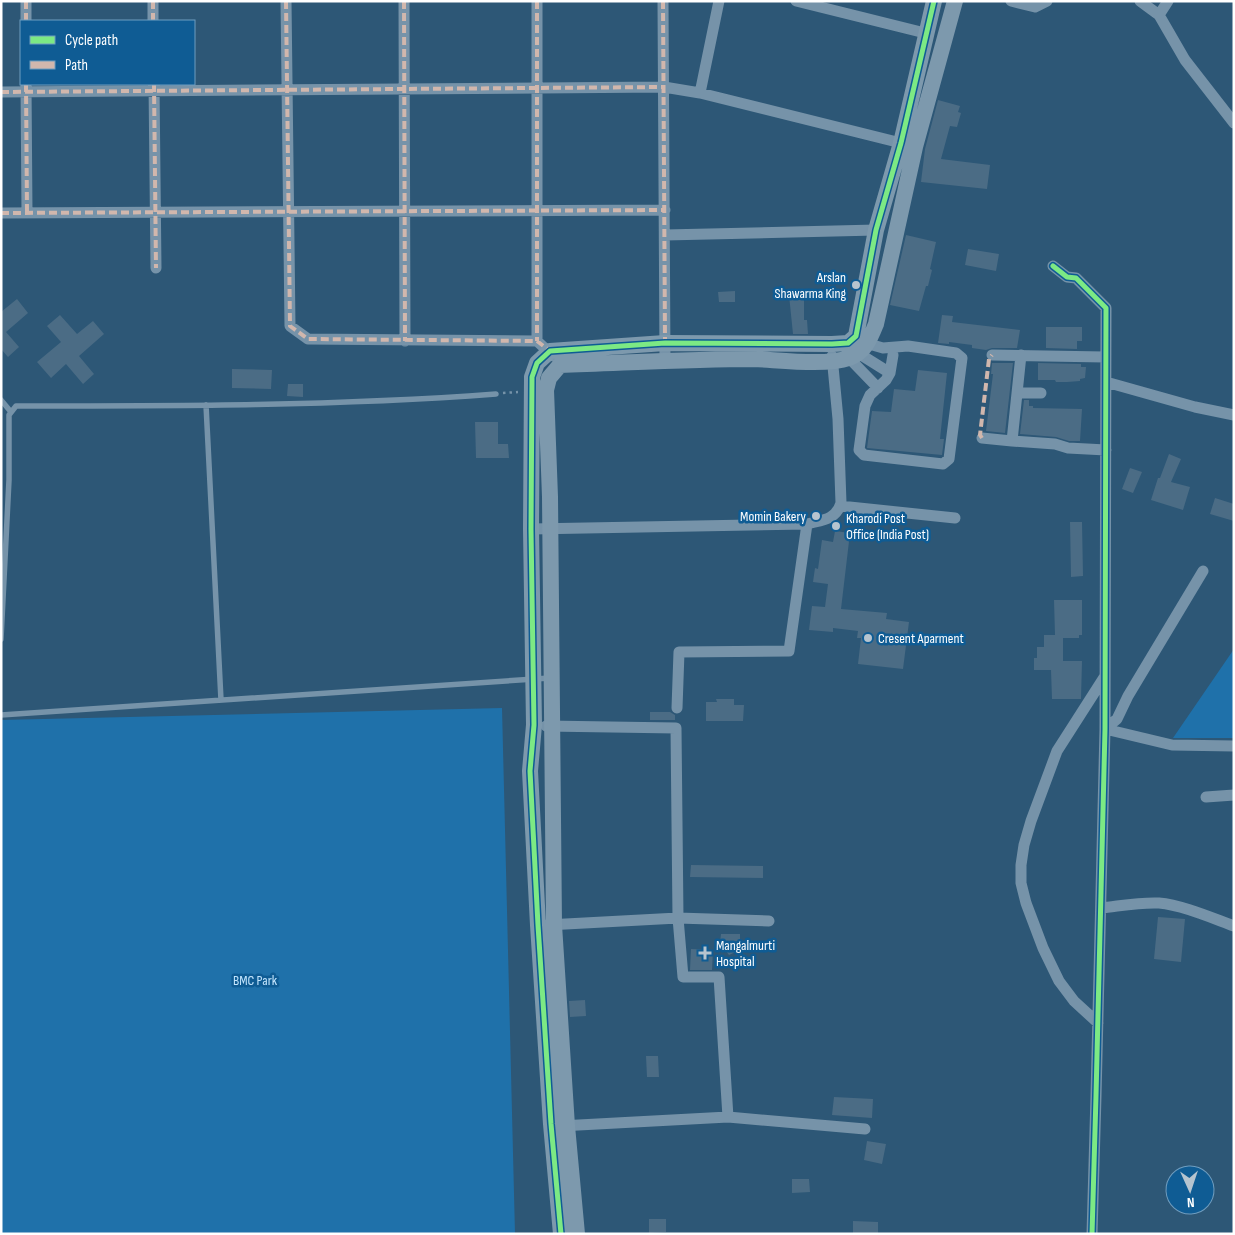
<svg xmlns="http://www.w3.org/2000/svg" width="1235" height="1235" viewBox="0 0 1235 1235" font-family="'Sofia Sans Condensed',sans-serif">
<rect width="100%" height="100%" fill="#2d5776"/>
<path fill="#1f71aa" d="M1234 649V738H1173Z
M502 708 515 1234H1V720Z"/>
<path fill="#4b6c85" d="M938 100 960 106 958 112 961 113 957 127 950 126 941 159 990 165 987 189 921 182 925 149Z
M906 235 936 242 930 269 932 270 928 286H926L919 311 890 305Z
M968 249 999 254 996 271 965 265Z
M735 291V302H719L718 292Z
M789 295H804V320H807L808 334H793Z
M17 299 28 313 6 332 19 347 8 357 1 349V312Z
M60 315 77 334 93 321 104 334 79 356 94 374 83 384 66 364 51 378 37 362 61 342 47 326Z
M942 315 953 316 952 322 1020 330 1017 348H992L986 350 972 348V345L949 342V344L938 343Z
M1046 327H1082V341H1077V349L1046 348Z
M992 363H1013L1005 433 986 431 993 374H991Z
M1038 363 1081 364V367H1086L1085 378 1080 379V381L1067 382H1056L1055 380H1038Z
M232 369 272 370 271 389 232 388Z
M918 370 947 373 940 439H944L942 455 867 448 872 411 891 412 894 389 915 391Z
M288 384H303V397L287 396Z
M1024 400H1029V406H1033V408L1082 409 1080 441H1069L1056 437 1020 434Z
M475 422H498V444H508L509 458H476Z
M1169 454 1181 459 1171 482 1190 487 1183 510 1151 500 1158 478H1160Z
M1130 468 1142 472 1133 493 1122 489Z
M1215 498 1234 504V521L1210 514Z
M1070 522H1082L1083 576 1071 577Z
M835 531 850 533 841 609 887 613 886 619 909 622 903 669 858 664 861 638H857L858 631 833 628V632L809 630 812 606 825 607 828 584 813 582 815 568 818 569 822 540 833 542Z
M1054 600H1082V635H1079V638H1063V661H1082L1081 699H1052L1051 670H1034V658H1037V647H1044V635H1055Z
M716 699H734V705H744L743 721H706V702H717Z
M650 712H670L675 715V720H650Z
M691 865 763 866V878L690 877Z
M1158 917 1185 919 1181 962 1154 959Z
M721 934H740V950L729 955 720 943Z
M691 949 713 950 712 970H690Z
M585 1000 586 1016 570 1017 569 1001Z
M646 1056H658L659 1077H647Z
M834 1097 873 1099 872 1118 832 1115Z
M867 1141 886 1144 882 1164 864 1160Z
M792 1179H809L810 1192 792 1193Z
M649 1219H666V1232L649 1233Z
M853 1221 878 1222V1234H853Z"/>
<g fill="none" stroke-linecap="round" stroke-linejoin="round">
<path stroke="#7693a9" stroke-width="2.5" stroke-dasharray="2.5 4" stroke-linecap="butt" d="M503 393 518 392"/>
<path stroke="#7693a9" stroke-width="5.5" d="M1 400 11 412
M206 405 221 700
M1 639 9 480V415L16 406C176 406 337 406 496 394
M1 715 550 678"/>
<path stroke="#7693a9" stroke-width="11" d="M26 1V21
M153 1V21
M286 1 290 326 308 339 537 341 553 356
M404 1 405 341
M537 1V341
M663 1 665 361
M796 1 925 33
M1011 1 1035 7 1047 1
M1140 1 1159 15 1185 60 1234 123
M1159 15 1168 1
M154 84 156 268
M26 85 27 213
M1 92 664 87 700 93 901 143
M700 93 719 1
M1 213 665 210
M665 235 876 230
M1053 266 1067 277 1076 278 1106 308 1105 729 1096 1096 1092 1234
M869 344 883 348 908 346 956 353 962 358 949 459 943 464 864 455 859 450 865 406 870 395 886 380 890 373 893 355
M858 353 890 373
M992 355 1105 357
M1021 355 1012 441 1055 444 1068 448 1106 450
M849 358 878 388
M1106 382 1195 407 1234 415
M1017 393H1041
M982 438 1012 441
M840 506 955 518
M807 524C822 520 836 520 841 503L838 419 832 356
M531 529 807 524 789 651 679 652 677 708
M546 726 676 728 678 918 547 925
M1105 729 1117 719 1128 696 1203 571
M1105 729 1172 745 1234 746
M1206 797 1234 795
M1101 908C1120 906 1140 902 1159 903 1182 905 1212 918 1234 926
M1098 1023 1074 1001 1059 981 1043 948 1026 903 1021 883V865L1024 845 1031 821 1057 751 1105 676
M728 1117 719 977H683L678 918 769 921
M560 1126 728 1117 865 1129"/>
<path stroke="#7d99ad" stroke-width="16" d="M561 1234 551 1124 538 925 530 771 534 725 531 529 532 377 537 363 550 351 665 343 832 344 848 343 856 336 876 230 901 143 934 1
M577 1234 567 1126 554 925 550 497 546 390 549 378 560 365C624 363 689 359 754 359 779 360 826 366 849 358 865 352 870 339 876 324L915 147 955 1"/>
<path stroke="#d1b7ad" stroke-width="4" stroke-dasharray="8 4" stroke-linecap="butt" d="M26 1V21
M153 1V21
M286 1 290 326 308 339 537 341 550 351
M404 1 405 341
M537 1V341
M663 1 665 343
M26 84 27 213
M154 84 156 268
M1 92 664 87
M1 213 665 210
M982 438 980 435 989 359 992 355"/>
<g stroke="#0f5c94" stroke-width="8">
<path id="cycleway" d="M1053 266 1067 277 1076 278 1106 308 1105 729 1096 1096 1092 1234
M561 1234 551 1124 538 925 530 771 534 725 531 529 532 377 537 363 550 351 665 343 832 344 848 343 856 336 876 230 901 143 934 1"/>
</g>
<use href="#cycleway" stroke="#7ce984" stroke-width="5"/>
</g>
<g fill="#b6c4cf" stroke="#0f5c94" stroke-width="2">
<circle cx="856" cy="285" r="5"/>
<circle cx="816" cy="516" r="5"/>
<circle cx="836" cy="526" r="5"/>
<circle cx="868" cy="638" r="5"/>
<path d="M702.5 945.5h5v5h5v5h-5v5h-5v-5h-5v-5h5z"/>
</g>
<g text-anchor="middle" stroke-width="5" stroke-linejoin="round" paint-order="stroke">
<g font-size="14" fill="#fff" stroke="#0f5c94" text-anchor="start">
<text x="846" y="282" text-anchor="end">Arslan<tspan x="846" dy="16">Shawarma King</tspan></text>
<text x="806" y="521" text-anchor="end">Momin Bakery</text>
<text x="846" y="523">Kharodi Post<tspan x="846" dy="16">Office (India Post)</tspan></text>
<text x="878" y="643">Cresent Aparment</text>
<text x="716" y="950">Mangalmurti<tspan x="716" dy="16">Hospital</tspan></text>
</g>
<g font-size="14" fill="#c4e6fe" stroke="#0f5c94">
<text x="255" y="985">BMC Park</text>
</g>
</g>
<rect width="1235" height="1235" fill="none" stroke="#ffffff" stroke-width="5"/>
<rect x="20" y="20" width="175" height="65" fill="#0f5c94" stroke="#6f9dbf"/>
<rect x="30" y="36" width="25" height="8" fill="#7ce984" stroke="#6f9dbf"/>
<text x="65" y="45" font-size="15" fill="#ffffff">Cycle path</text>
<rect x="30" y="61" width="25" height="8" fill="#d1b7ad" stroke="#6f9dbf"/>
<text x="65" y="70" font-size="15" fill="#ffffff">Path</text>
<g transform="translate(1190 1190) rotate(177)"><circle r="24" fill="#0f5c94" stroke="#6f9dbf"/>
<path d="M0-4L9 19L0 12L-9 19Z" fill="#b6c4cf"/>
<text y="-8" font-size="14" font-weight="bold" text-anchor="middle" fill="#ffffff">N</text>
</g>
</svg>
